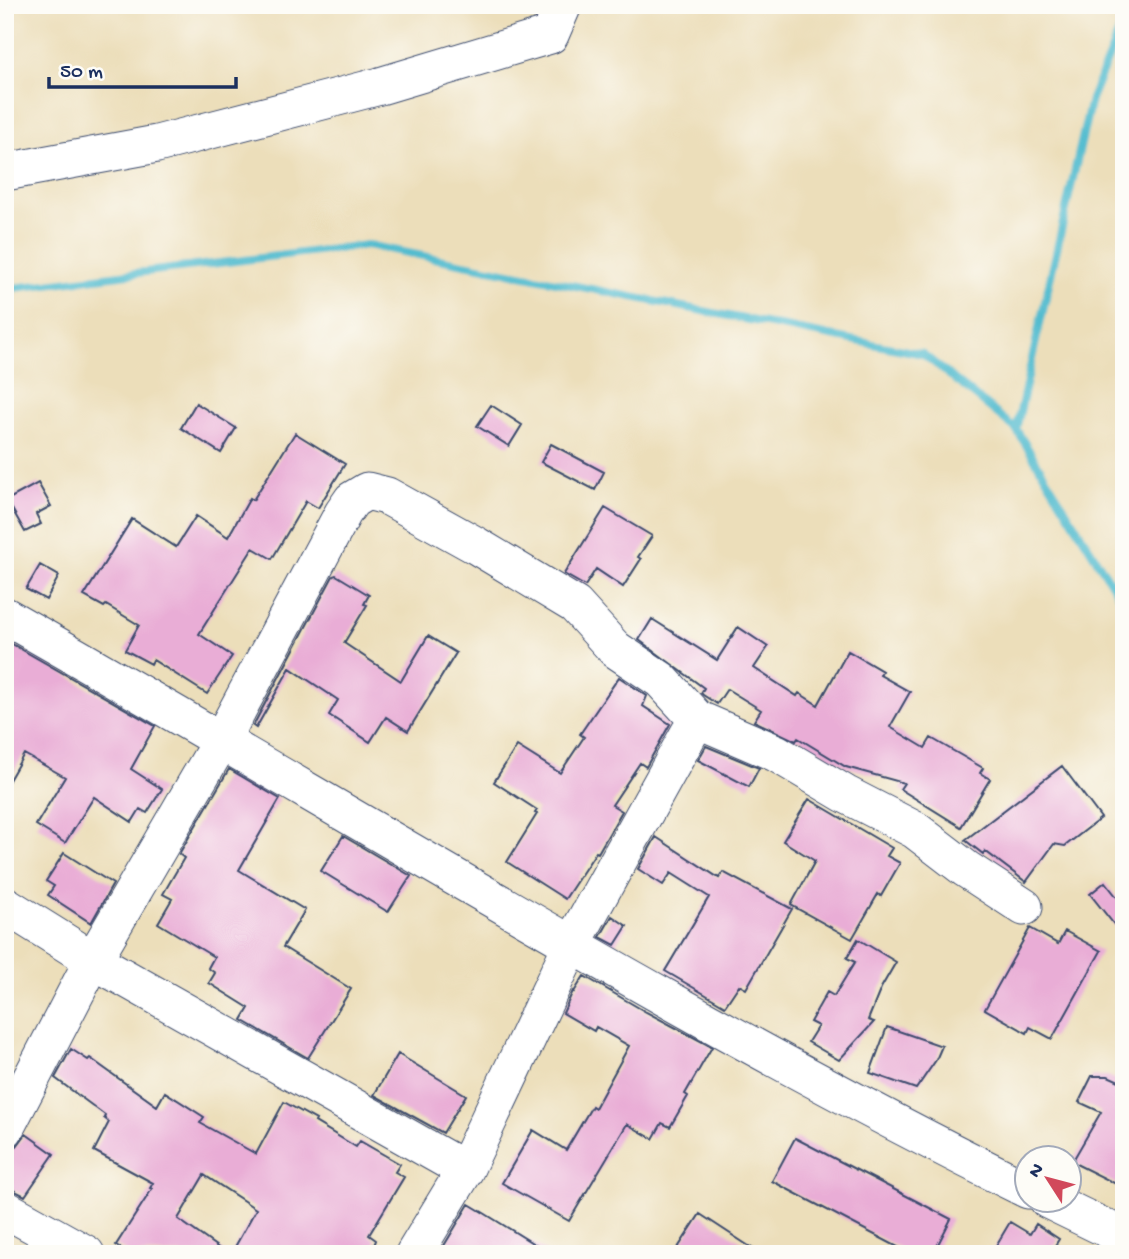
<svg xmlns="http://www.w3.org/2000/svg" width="1129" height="1259" viewBox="0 0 1129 1259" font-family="'Gochi Hand',sans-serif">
<rect width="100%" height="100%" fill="#fdfcf7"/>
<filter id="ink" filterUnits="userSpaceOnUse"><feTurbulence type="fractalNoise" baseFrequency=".0143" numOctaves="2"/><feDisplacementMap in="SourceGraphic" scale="14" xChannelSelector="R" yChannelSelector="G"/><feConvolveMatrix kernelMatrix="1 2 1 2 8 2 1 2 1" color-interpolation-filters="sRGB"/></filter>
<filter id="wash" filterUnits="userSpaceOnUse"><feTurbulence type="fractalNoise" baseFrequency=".00686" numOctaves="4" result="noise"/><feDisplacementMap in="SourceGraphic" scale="28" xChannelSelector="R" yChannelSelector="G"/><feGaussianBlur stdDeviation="1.57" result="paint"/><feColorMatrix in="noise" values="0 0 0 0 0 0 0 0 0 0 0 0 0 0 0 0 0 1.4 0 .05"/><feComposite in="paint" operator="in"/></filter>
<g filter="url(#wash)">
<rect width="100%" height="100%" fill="#ecdeba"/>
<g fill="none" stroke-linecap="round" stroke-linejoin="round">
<path stroke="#52bccf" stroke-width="8" d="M1124 20 1091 99 1016 429 1124 604
M5 289 367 245 923 354 1016 429"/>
</g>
<g id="blocks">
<path fill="#e9add6" d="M196 403 236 428 221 453 181 428Z
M491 405 522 425 509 446 477 426Z
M295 433 345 464 318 508 306 501 272 559 253 548 199 634 232 656 207 694 153 660 151 664 125 650 139 625 106 605 104 607 84 596 132 519 176 547 196 516 228 537 250 498 253 500Z
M551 444 604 472 595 490 541 462Z
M38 483 51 506 36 514 41 524 25 532 7 500Z
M605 508 652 536 638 557 641 559 623 587 596 569 585 586 564 574Z
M40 565 59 576 46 600 26 589Z
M336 575 369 595 364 604 367 605 344 643 401 681 428 636 456 653 408 731 386 717 370 742 329 715 338 700 290 668 256 728 253 726 333 576Z
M652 619 717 660 738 627 768 647 754 668 797 696 799 693 818 705 848 651 882 671 880 675 910 692 890 727 925 748 931 738 983 768 980 773 990 779 961 827 900 789 904 783 846 767 798 738 796 741 754 721 761 710 727 689 717 704 703 695 701 693 704 688 639 640Z
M5 640 155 726 131 769 162 789 147 813 140 809 132 822 94 797 65 843 36 825 65 777 24 754 5 787Z
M619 677 647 696 643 706 670 724 646 767 640 763 612 805 622 811 598 853 596 852 565 899 507 862 537 814 535 813 537 810 494 782 517 746 560 773 584 737 580 734Z
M706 746 759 768 749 787 698 760Z
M1062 766 1101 818 1065 846 1054 844 1026 882 985 851 983 854 965 840Z
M229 769 280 799 239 870 305 910 283 947 351 989 308 1058 242 1020 249 1008 209 983 215 973 208 968 214 957 158 923 172 899 163 894 184 858 179 854Z
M809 799 892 848 887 856 900 863 881 896 878 894 852 939 791 905 815 861 783 841Z
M343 836 411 876 388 912 321 871Z
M656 837 719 878 723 872 792 909 746 989 739 985 725 1006 665 971 709 897 671 873 663 885 638 869Z
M64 853 113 884 91 923 48 895 54 886 46 881Z
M1105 882 1124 906V937L1090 894Z
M612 916 627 926 615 945 600 937Z
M1030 928 1058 944 1065 931 1101 951 1052 1039 1030 1027 1027 1033 985 1009Z
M858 939 896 962 881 988 868 1020 874 1022 839 1060 808 1042 818 1026 810 1022 827 992 834 996 855 962 847 958Z
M584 976 646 1012 712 1047 685 1094 688 1096 670 1127 662 1123 653 1139 627 1124 569 1221 502 1183 533 1130 566 1150 592 1106 595 1108 629 1046 596 1027 594 1031 563 1013 573 991 574 992Z
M887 1027 942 1046 936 1060 916 1089 870 1073Z
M71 1049 88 1060 90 1058 157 1106 165 1092 204 1117 200 1123 256 1154 284 1102 316 1120 315 1122 356 1147 360 1141 400 1164 395 1172 404 1177 369 1235 376 1240 371 1254H231L256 1209 204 1175 178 1219 227 1254H130L116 1245 152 1189 150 1188 153 1183 94 1151 109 1122 104 1118 105 1115 55 1078Z
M398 1054 466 1095 443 1133 374 1095Z
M1124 1073V1188L1072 1162 1101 1112 1079 1102 1092 1076H1108L1119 1081Z
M26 1134 54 1154 25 1196 5 1186V1150L17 1146Z
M795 1138 951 1219 933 1254H911L772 1181Z
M469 1204 484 1213 550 1254H439Z
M700 1214 761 1254H674Z
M1010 1222 1030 1234 1036 1224 1059 1239 1053 1249 1061 1254H991Z"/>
</g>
</g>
<g filter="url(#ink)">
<use href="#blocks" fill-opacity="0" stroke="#3a496c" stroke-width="2"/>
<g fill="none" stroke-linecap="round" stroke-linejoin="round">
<g stroke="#3a496c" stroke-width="39">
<path id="minor" d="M5 172 157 144 380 86 550 35 563 5
M5 616C345 809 677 1017 1028 1190
M5 905 93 960 465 1170
M5 1129 93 960 222 739 343 513 352 500 367 491 387 496 477 546 575 605 615 649 661 680 697 719 776 753 845 794 915 830 966 869 1024 907
M1048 1200 1124 1237
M5 1209 86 1254
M414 1254 465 1170 571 946 697 719"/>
</g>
<use href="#minor" stroke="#fff" stroke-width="37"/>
</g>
</g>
<rect width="1129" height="1259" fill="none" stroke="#fdfcf7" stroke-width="28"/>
<g transform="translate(1048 1179) rotate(306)"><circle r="33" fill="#fdfcf7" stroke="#a3aaba" stroke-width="2"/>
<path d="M0-5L12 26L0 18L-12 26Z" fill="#d1495b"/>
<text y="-10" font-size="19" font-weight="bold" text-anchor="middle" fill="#1b2f5e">N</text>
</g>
<path d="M49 77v10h187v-10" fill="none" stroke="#1b2f5e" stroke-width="3.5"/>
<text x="60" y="77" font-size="21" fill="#1b2f5e" stroke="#fdfcf7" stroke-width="5" paint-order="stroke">50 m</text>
</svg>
